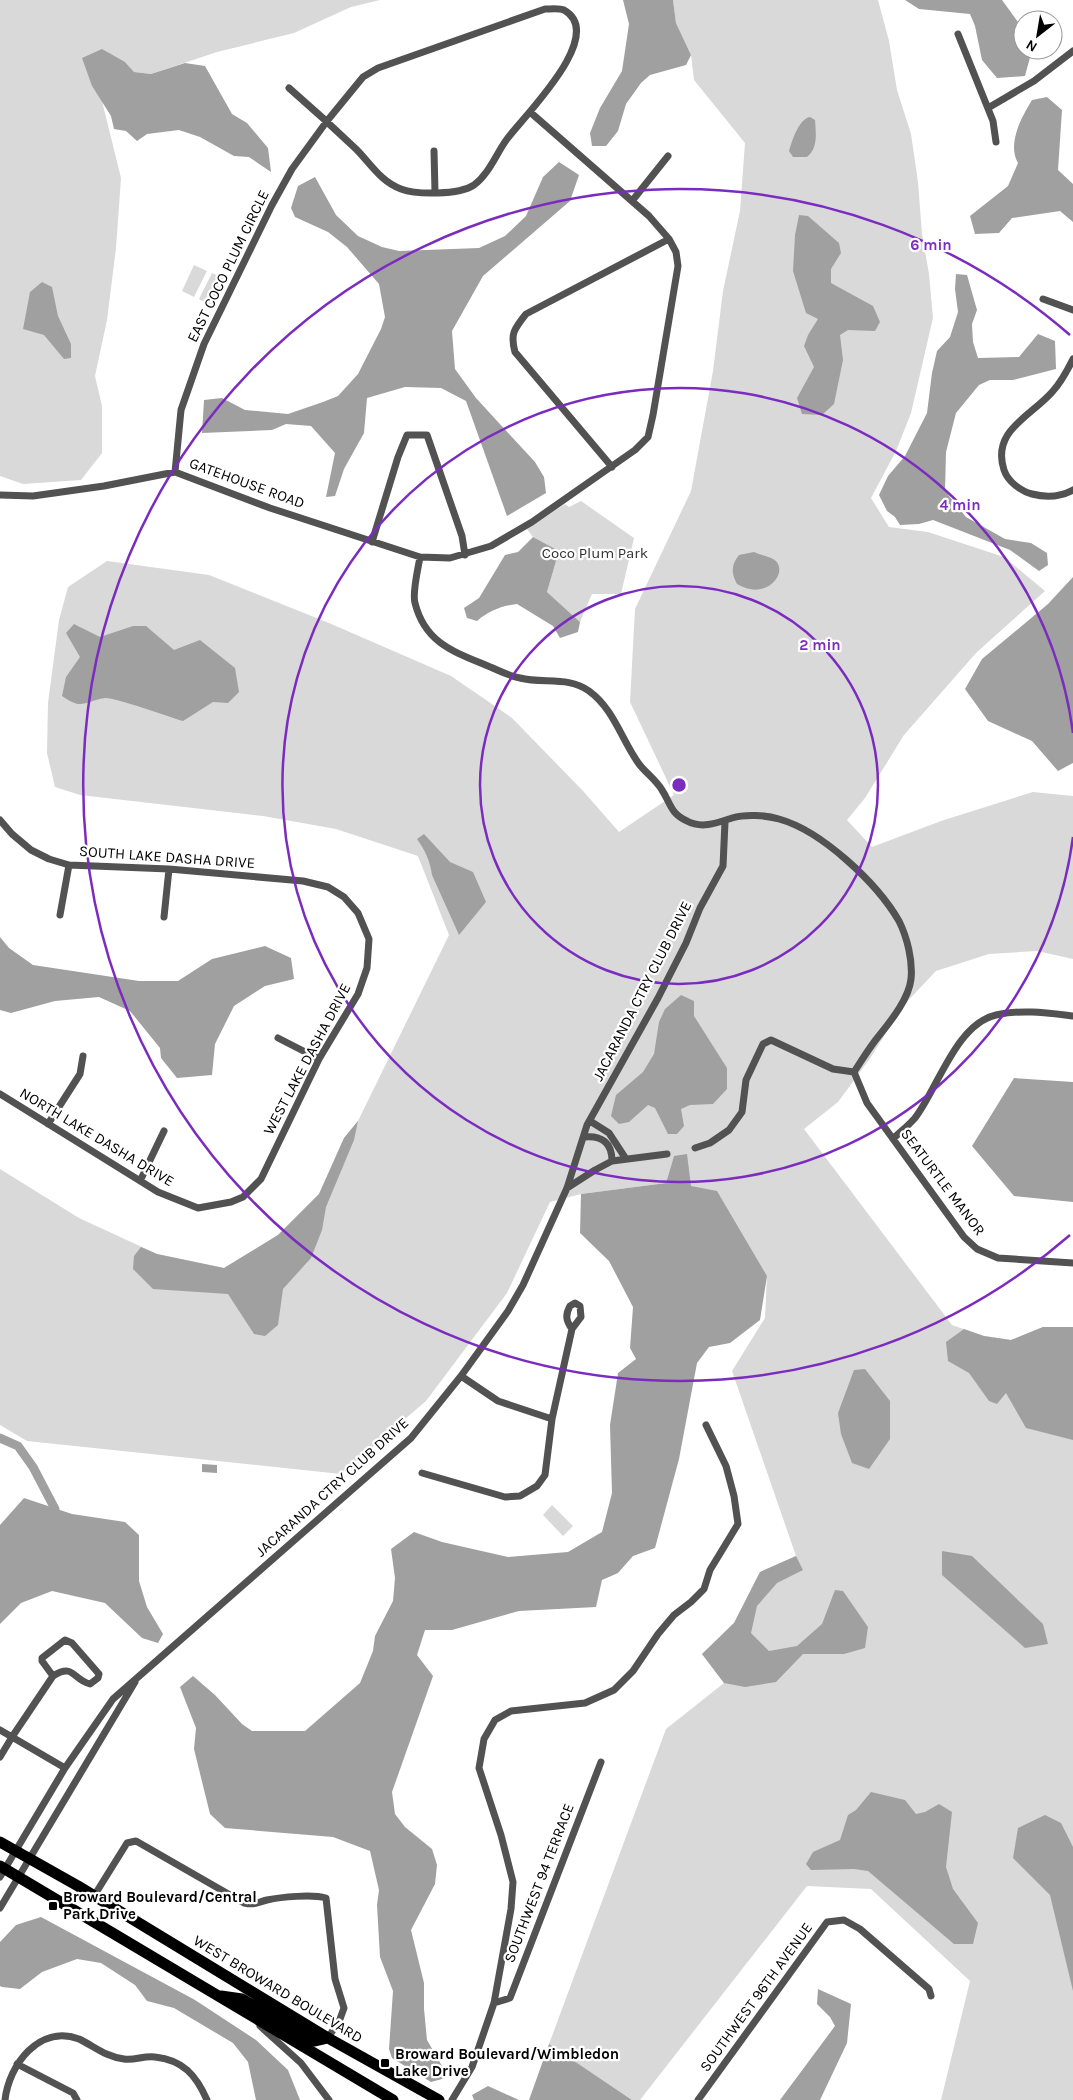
<svg xmlns="http://www.w3.org/2000/svg" width="1073" height="2100" viewBox="0 0 1073 2100" font-family="Karla,sans-serif">
<rect width="100%" height="100%" fill="#fff"/>
<path fill="#d9d9d9" d="M0 0H380L351 7 294 33 217 52 151 74 134 72 125 62 92 86 102 101 121 178 116 248 107 320 95 376 102 406V453L81 480 23 484 0 476Z
M673 0H878L889 41 897 90 911 134 918 182 922 234 929 274 933 318 911 413 896 451 871 498 889 527 928 532 1004 557 1045 591 976 653 904 735 865 798 847 820 872 847 941 821 1033 792 1073 796V959L1037 951 989 954 936 971 902 1007 871 1057 838 1102 804 1129 952 1325 984 1336 1011 1340 1043 1327H1073V2100H941L970 1981 871 1889 807 1886 640 2100H632L549 2044 666 1729 724 1683 702 1654 734 1623 760 1572 796 1556 732 1371 765 1318 767 1276 691 1186 674 1156 666 1183 581 1194 550 1202 507 1293 426 1401 341 1474 27 1441 0 1425V1169L79 1218 157 1254 224 1268 278 1235 319 1194 344 1138 358 1121 449 935 418 856 336 829 263 816 80 795 55 787 47 753 48 703 59 620 68 587 107 561 209 575 329 623 451 676 512 718 584 792 619 832 674 795 630 702 635 609 691 491 713 371 723 291 740 211 745 143 694 80 691 55 676 23Z
M194 265 207 271 194 297 182 291Z
M212 273 224 279 211 305 199 299Z
M581 501 634 538 621 594H592L580 622 547 592 559 551 533 537 527 529 565 504 569 507Z
M552 1505 573 1526 563 1536 543 1515Z"/>
<path fill="#a0a0a0" d="M623 0H673L676 23 691 55 686 65 650 75 641 83 626 104 618 131 606 146H592L590 133 600 108 622 71 629 24Z
M905 0H1002L1023 29V50H1032L1025 76 997 78 982 60 975 26 970 14 919 9Z
M102 49 125 62 134 72 151 74 185 63 205 66 232 114 247 123 268 148 271 172 249 157 234 156 200 137 179 130 147 134 137 141 126 131 114 129 111 116 92 86 82 58Z
M1047 97 1062 110 1058 170 1073 184V222L1060 211 1012 218 999 233 975 234 970 216 1008 186 1018 163C1007 144 1021 118 1032 100Z
M810 117 815 120C816 134 818 148 807 157H793L789 151C792 140 799 119 810 117Z
M559 162 579 175 570 201 483 276 452 331 455 369 476 398 535 462 544 477 546 493 507 516 466 401 441 388 405 387 367 398 364 433 344 469 335 496 326 497 335 453 311 426 286 424 272 430 202 433 204 400 222 398 245 410 288 414 323 402 338 396 358 374 381 329 385 317 379 284 347 247 328 232 295 217 291 208 298 186 315 177 336 215 358 236 382 247 399 251 479 248 505 236 526 216 543 177Z
M799 215 808 216 839 243 841 253 831 269V283L873 306 880 322 875 331 848 330 840 335 843 360 834 404 822 415 802 414 797 398 814 367 804 346 808 335 818 319 806 313 793 271 795 235Z
M956 274 967 275 977 310 972 324 973 342 978 358 1019 357 1038 334 1055 341 1056 369 1013 380H990L979 385 956 413 946 452 945 491 966 517 1005 539 1031 543 1047 553 1048 565 1039 571 1010 550 933 520 919 524 900 525 895 517 887 511 879 495 888 476 905 456 927 413 932 373 937 351 950 337 958 312 955 289Z
M42 282 52 287 58 316 71 344V358L64 359 44 335 23 329 30 292Z
M533 537 559 551 547 592 580 622 578 632 560 638 553 626 517 604C501 606 489 611 477 621L467 618 464 608 479 598 505 555 518 552Z
M754 552C760 555 767 556 773 559 791 569 768 603 737 584 731 573 731 565 739 555Z
M1073 577V763L1058 771 1032 741 988 721 965 689 982 659 1048 604Z
M74 624 100 637 133 626H146L174 650 200 640 235 668 239 692 228 703 213 702 183 721C170 717 113 697 105 698 84 701 83 711 62 696L66 677 80 657 66 633Z
M424 834 450 862 473 872 486 902 459 935 432 875C430 861 425 850 417 839Z
M0 937 9 948 33 965 139 981H178L212 959 265 946 291 958 294 979 265 986 234 1006 215 1044 212 1075 177 1078 161 1058 160 1048 130 1011 99 997 55 1001 11 1013 0 1010Z
M681 995 694 1001V1016L727 1068V1089L713 1104 690 1105 681 1109 684 1126 677 1134H668L655 1108 648 1105 629 1122 619 1124 611 1116 616 1095 643 1072 654 1054 659 1022 665 1009Z
M1014 1078 1073 1082V1202L1014 1196 972 1146Z
M358 1121 354 1140 326 1207 322 1230 311 1258 283 1289 278 1325 265 1336 254 1334 228 1294 153 1289 133 1269 134 1256 141 1247 157 1254 224 1268 278 1235 319 1194 344 1138Z
M687 1154 691 1186 717 1191 767 1276 760 1320 730 1343 709 1347 697 1363 679 1459 655 1548 633 1556 618 1573 602 1580 596 1607 519 1611 452 1630H425L417 1655 433 1676 392 1792 395 1814 405 1827 432 1849 437 1865 435 1884 411 1930 424 1983V2009L427 2040 446 2073 442 2079 431 2082 392 2058 389 2049 393 1991 380 1957 377 1905 379 1890 370 1851 333 1837 225 1828 210 1814 194 1749 196 1728 180 1687 193 1676 215 1695 242 1724 252 1731H305L360 1683 373 1651 375 1636 393 1601 395 1578 391 1549 414 1532 442 1542 508 1557 568 1552 602 1532 612 1493 610 1425 618 1373 636 1359 630 1348 633 1307 609 1261 580 1233 581 1194 666 1183 674 1156Z
M1043 1327H1073V1440L1026 1428 1006 1393 997 1404 989 1401 969 1373 948 1361 946 1342 964 1329 984 1336 1011 1340Z
M865 1369 890 1401V1439L869 1469 852 1463 841 1434 838 1413 854 1370Z
M202 1464 217 1465V1473L202 1472Z
M24 1498 72 1514 125 1522 139 1535V1581L147 1607 163 1634 158 1643 142 1638 105 1603 52 1591 21 1603 0 1624V1525Z
M942 1551 972 1556 1043 1624 1048 1644 1025 1648 942 1575Z
M796 1556 803 1570 777 1583 757 1606 751 1633 769 1651 797 1646 822 1624 835 1590 843 1591 868 1627 865 1648 844 1654H803L776 1682 745 1687 724 1683 702 1654 734 1623 760 1572Z
M871 1792 905 1800 916 1814 925 1812 939 1804 952 1812 946 1867 953 1889 978 1923 973 1944H954L868 1871 854 1869 811 1870 806 1864 813 1852 840 1840 848 1815 856 1810Z
M1045 1815 1061 1823 1073 1847V1991L1050 1895 1013 1858 1018 1828Z
M41 1917 195 2000 256 2040 288 2070 300 2100H256L248 2062 233 2043 174 2008 147 2001 135 1985 101 1963 77 1959 42 1972 20 1989 2 1987 0 1986V1942L16 1925Z
M818 1989 851 2004 847 2043 820 2100H780L835 2026 830 2017 817 2004Z
M549 2044 632 2100H529Z
M488 2086 519 2100H474L472 2095Z"/>
<g fill="none" stroke-linecap="round" stroke-linejoin="round">
<path stroke="#a0a0a0" stroke-width="9" d="M0 1438 18 1446 33 1467 55 1509"/>
<path stroke="#525252" stroke-width="7" d="M958 34 993 121 996 142
M988 108 1034 81 1073 51
M434 151 435 192
M632 201 668 156
M1043 299 1073 310
M1073 359C1067 371 1062 381 1053 391 1032 416 991 430 1004 470 1008 482 1021 491 1032 494 1047 498 1060 497 1073 490
M612 467 515 352C510 334 514 329 526 314L669 239
M175 472 181 410 204 344 272 205 292 169 327 121 363 77 378 68 545 9C551 9 560 8 564 10 608 35 523 117 507 139 496 154 489 174 474 185 459 195 417 195 401 189 381 182 370 163 356 149 334 128 312 108 289 88
M0 495 33 496 104 486 175 472 270 508 420 557 450 558 491 546 532 522 635 450 648 437 653 415 678 266 676 252 669 239 649 216 530 112
M372 542 398 457 407 435H427L462 536 465 555
M420 557C418 569 412 593 415 603 425 643 454 652 488 666 498 670 509 676 520 678 543 684 569 676 589 691 614 709 622 741 639 764 646 773 656 780 662 790 671 804 670 813 687 821 702 829 717 823 732 818 745 814 766 815 779 819 822 831 877 883 899 921 907 937 913 961 911 979 909 999 890 1022 878 1037 869 1048 862 1060 854 1072L833 1069 771 1040 763 1044 746 1080 742 1112 729 1130 710 1143 695 1148
M0 820 12 834 31 850 49 859 69 865 169 869 303 881 328 887 344 897 358 913 369 939 367 968 358 994 319 1059 261 1179 243 1197 231 1202 198 1208 158 1192 0 1094
M60 915 69 865
M164 917 169 869
M278 1038 319 1059
M854 1072 867 1103 964 1237 977 1249 998 1258 1073 1263
M590 1121 609 1133 626 1159
M48 1124 80 1074 83 1056
M584 1137C602 1135 612 1143 612 1161
M893 1139C900 1132 908 1126 915 1118 938 1088 956 1024 996 1015 1022 1009 1048 1013 1073 1016
M141 1179 164 1131
M567 1188 595 1170 612 1161 667 1154
M461 1376 498 1401 552 1419
M422 1473 505 1497 520 1496 537 1486 545 1475 552 1419 572 1329 581 1317 580 1306 575 1303 570 1306C565 1315 566 1321 572 1329
M0 1730 12 1737 53 1676C74 1663 72 1679 90 1684L98 1678 99 1674 72 1643 65 1640 42 1658V1661L53 1676
M0 1757 12 1737 65 1768
M0 1877 65 1768 113 1699 411 1438 461 1376 508 1311 523 1285 567 1188 587 1125 658 998 686 943 700 908 723 866 725 822
M94 1896 127 1843 136 1841 244 1903C255 1905 256 1903 267 1900 281 1897 312 1894 326 1898L335 1979 344 2008 340 2019 328 2038
M0 1908 135 1682
M494 2003 510 1998 601 1762
M260 2026 301 2063 329 2100
M17 2064 73 2093 77 2100
M5 2100C9 2065 39 2024 79 2039 94 2046 106 2057 124 2059 134 2061 145 2055 155 2057 183 2060 196 2075 207 2100
M452 2100 472 2067 494 2003 511 1909 513 1882 501 1835 479 1768 484 1739 495 1720 511 1711 585 1703 614 1690 633 1671 658 1634 674 1615 691 1602 704 1589 710 1570 738 1524 734 1496 726 1466 706 1425
M698 2100 827 1922 844 1920 860 1929 929 1989 931 1996"/>
<path stroke="#000" stroke-width="11" d="M0 1842 78 1886 328 2038 439 2100
M0 1866 393 2100
M221 1996 242 1999 315 2041 328 2038"/>
</g>
<g fill="none" stroke="#7b2cbf" stroke-width="2.5">
<circle cx="679" cy="785" r="199"/>
<path d="M1073 837A397 397 0 1 1 1073 733"/>
<path d="M1070 1235A596 596 0 1 1 1070 335"/>
</g>
<g fill="#000" stroke="#fff" stroke-width="2">
<rect x="48" y="1901" width="10" height="10" rx="2.5"/>
<rect x="380" y="2058" width="10" height="10" rx="2.5"/>
</g>
<g text-anchor="middle" stroke-width="4.5" stroke-linejoin="round" paint-order="stroke">
<g font-size="15" fill="#000" stroke="#fff">
<text transform="translate(228 266) rotate(-64)" y="5">EAST COCO PLUM CIRCLE</text>
<text transform="translate(247 483) rotate(20)" y="5">GATEHOUSE ROAD</text>
<text transform="translate(167 857) rotate(4)" y="5">SOUTH LAKE DASHA DRIVE</text>
<text transform="translate(642 991) rotate(-63)" y="5">JACARANDA CTRY CLUB DRIVE</text>
<text transform="translate(307 1059) rotate(-62)" y="5">WEST LAKE DASHA DRIVE</text>
<text transform="translate(97 1137) rotate(31)" y="5">NORTH LAKE DASHA DRIVE</text>
<text transform="translate(943 1182) rotate(53)" y="5">SEATURTLE MANOR</text>
<text transform="translate(332 1487) rotate(-42)" y="5">JACARANDA CTRY CLUB DRIVE</text>
<text transform="translate(539 1883) rotate(-69)" y="5">SOUTHWEST 94 TERRACE</text>
<text transform="translate(278 1989) rotate(31)" y="5">WEST BROWARD BOULEVARD</text>
<text transform="translate(756 1997) rotate(-54)" y="5">SOUTHWEST 96TH AVENUE</text>
</g>
<g font-size="15" fill="#303030" stroke="#fff">
<text x="595" y="558">Coco Plum Park</text>
</g>
<g font-size="15" font-weight="bold" fill="#000" stroke="#fff" text-anchor="start">
<text x="63" y="1902">Broward Boulevard/Central<tspan x="63" dy="17">Park Drive</tspan></text>
<text x="395" y="2059">Broward Boulevard/Wimbledon<tspan x="395" dy="17">Lake Drive</tspan></text>
</g>
</g>
<circle cx="679" cy="785" r="8" fill="#7b2cbf" stroke="#fff" stroke-width="2.5"/>
<g font-size="15" text-anchor="middle" font-weight="bold" fill="#7b2cbf" stroke="#fff" stroke-width="4.5" stroke-linejoin="round" paint-order="stroke">
<text x="931" y="250">6 min</text>
<text x="960" y="510">4 min</text>
<text x="820" y="650">2 min</text>
</g>
<g transform="translate(1038 35) rotate(211)"><circle r="24" fill="#ffffff" stroke="#999999"/>
<path d="M0-4L9 19L0 12L-9 19Z" fill="#000000"/>
<text y="-8" font-size="14" font-weight="bold" text-anchor="middle" fill="#000000">N</text>
</g>
</svg>
